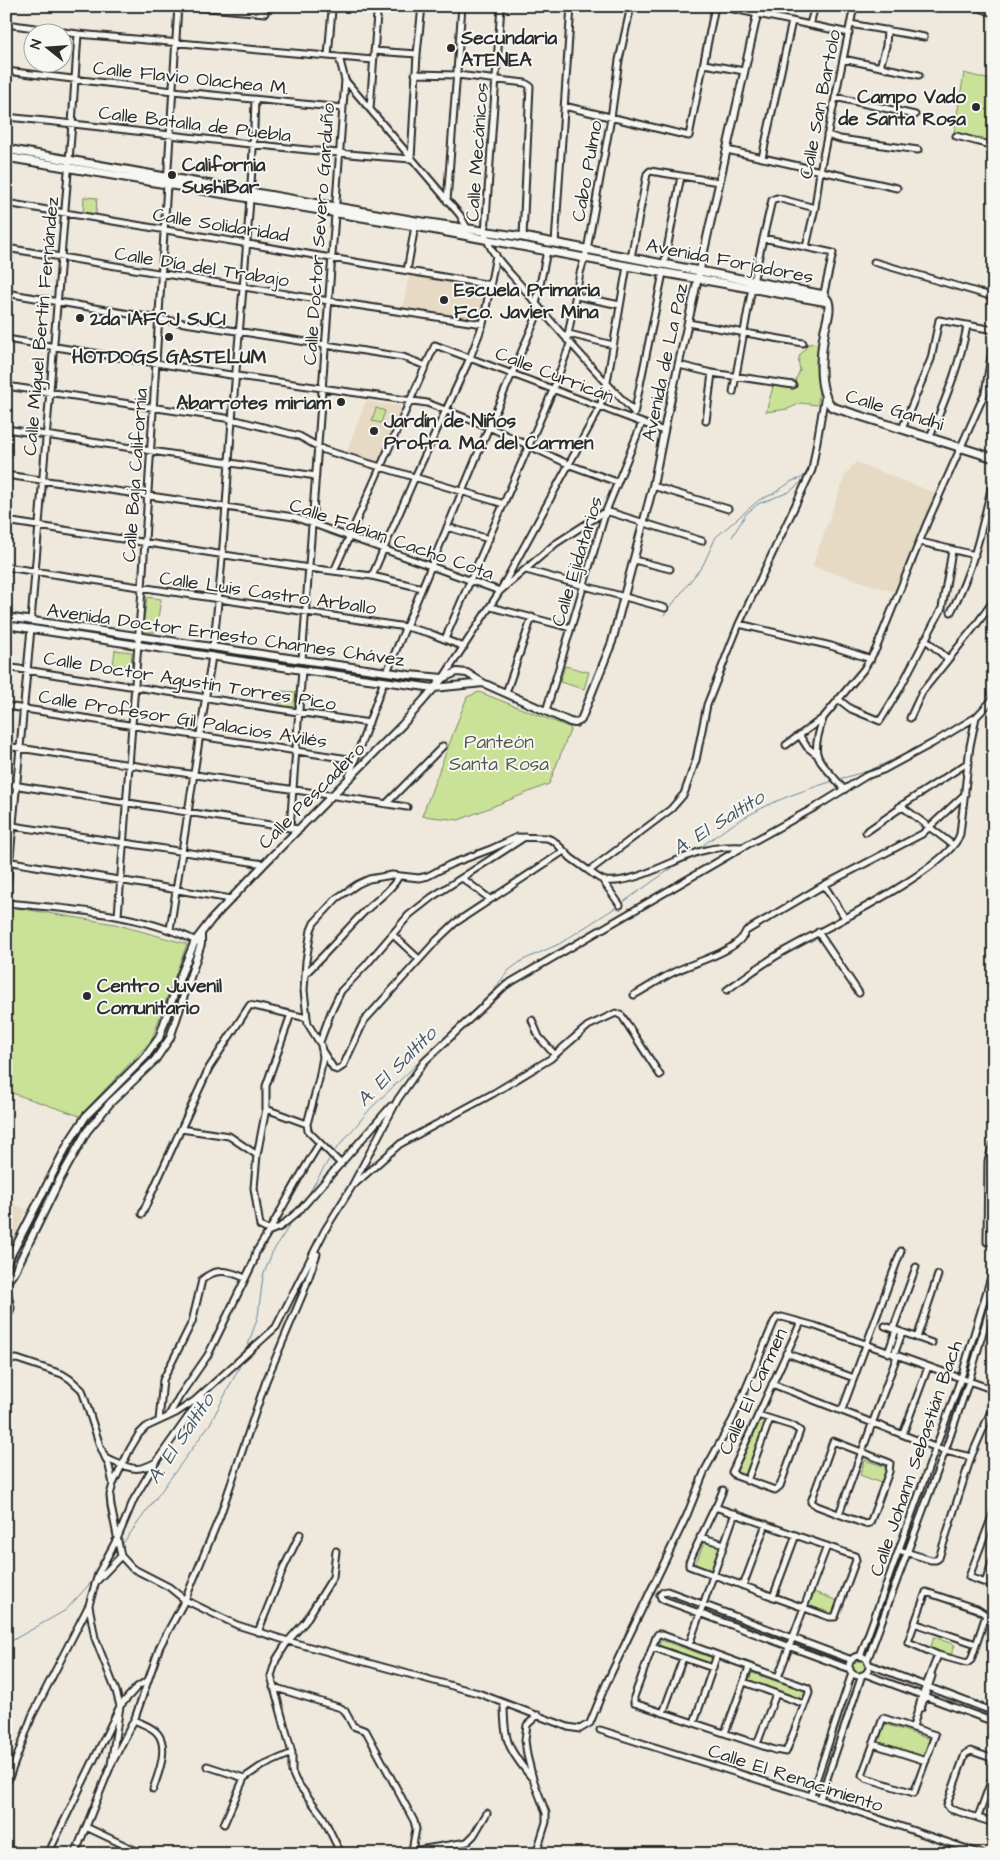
<svg xmlns="http://www.w3.org/2000/svg" width="1000" height="1860" viewBox="0 0 1000 1860" font-family="'Architects Daughter',sans-serif">
<rect width="100%" height="100%" fill="#efe9dd"/>
<filter id="ink" filterUnits="userSpaceOnUse"><feTurbulence type="fractalNoise" baseFrequency=".02" numOctaves="2"/><feDisplacementMap in="SourceGraphic" scale="10" xChannelSelector="R" yChannelSelector="G"/><feConvolveMatrix kernelMatrix="1 2 1 2 8 2 1 2 1" color-interpolation-filters="sRGB"/></filter>
<g filter="url(#ink)">
<path fill="#e7dac4" d="M409 275 486 289 481 321 402 311Z
M366 401 402 407 379 466 345 455Z
M856 462 935 493 894 592 812 566 845 475Z
M6 1201 26 1210 6 1257Z"/>
<path fill="#c9e298" stroke="#7a8662" d="M964 73 994 81V143L954 133Z
M84 197 97 198 96 215 83 214Z
M818 343 816 365 819 396 817 405 801 403 788 409 766 412 774 383 792 388 800 370C796 354 801 356 808 344Z
M376 408 385 411 381 423 372 421Z
M147 597 161 599 156 632H142Z
M115 650 132 652 131 667 113 665Z
M565 666 589 672 584 689 560 682Z
M281 691 296 692 294 709 279 708Z
M479 692 571 728 549 784 459 820 422 816 467 697Z
M11 907 115 924 187 944 151 1041 80 1116 6 1091V950L10 942Z
M761 1419 768 1422 745 1477 736 1473Z
M865 1460 889 1468 883 1484 860 1475Z
M705 1540 722 1546 713 1572 695 1565Z
M814 1592 838 1601 833 1616 808 1607Z
M934 1637 955 1645 950 1657 930 1649Z
M661 1640 715 1659 712 1667 658 1647Z
M850 1666a9 9 0 1 1 18 0a9 9 0 1 1-18 0Z
M752 1673 808 1692 804 1701 749 1680Z
M885 1724 932 1740 925 1760 878 1744Z"/>
<g fill="none" stroke-linecap="round" stroke-linejoin="round">
<path stroke="#65879e" stroke-width="1" d="M732 537 746 514 758 504 789 492 806 478
M664 615 703 565 716 537 759 500 773 494 792 481 802 478 809 469
M991 697 994 694
M968 719 983 705
M839 779 868 771 917 749
M697 850C722 830 748 814 777 801 795 793 815 787 833 781
M622 903 682 861
M333 1153 371 1108 492 992 509 970 523 960 559 944 618 906
M305 1200 331 1156
M246 1351 258 1316 263 1276 272 1253 294 1218
M121 1546 210 1424 243 1360
M106 1563 118 1549
M6 1644 66 1610 95 1578"/>
<g stroke="#2b2b2b" stroke-width="9">
<path id="minor" d="M185 6 265 13
M501 6 485 233C490 255 510 272 524 289 559 332 596 372 634 412
M719 6 849 33
M6 24 78 34 373 60
M810 24 815 6
M850 24 924 37
M374 51 417 54
M328 56 332 10
M339 57 345 80 460 215 468 230
M843 59 919 75
M704 64 744 71
M880 67 886 46 887 30
M6 71 173 91 343 108
M415 74 457 75 525 83 530 86 523 237
M835 97 915 115
M564 106 689 136 715 6
M370 109 377 14
M6 117C141 130 276 150 411 159L417 54 422 6
M827 135 840 139 918 150
M956 136 994 146
M727 150 897 188
M762 158 792 21
M447 201 462 6
M6 203 491 285
M763 238 833 253 823 297
M555 243 571 6
M806 247 815 208 820 171 854 6
M6 248 329 301 483 324
M631 258 647 174 650 171 719 182
M874 262 994 297
M664 265 681 176
M407 271 415 226
M6 293 159 319 403 357 426 366
M576 296 620 305
M536 304 547 251
M688 323 803 343
M569 334 613 345
M6 339 237 376 427 403 489 427 570 465 617 482
M567 340 580 273 587 250 611 118 619 60 631 6
M679 365 712 373 793 385
M6 386 232 419 299 436 324 450 504 504
M733 392 753 282 772 200 777 198 815 208
M634 414 663 273
M706 421 712 373
M6 429 316 476
M902 429 931 359 939 320 994 330
M930 437C945 400 960 365 967 326
M6 475 294 517 500 591 555 544 606 511 702 541
M653 486 728 509
M6 521 309 568 372 576 422 588
M447 527 489 539
M921 542 975 555
M634 560 670 569
M6 567 406 627 429 633 464 647
M526 570 665 608
M334 571 435 345 664 431
M372 576 415 477 470 358 483 324 496 255
M491 607 571 628
M951 612C974 568 983 524 994 476
M31 621 72 124 78 34
M739 624 831 646 871 659
M445 639 553 390 570 344
M925 639 948 659
M213 647C223 572 226 496 232 421 240 313 252 207 255 99
M302 660 345 80
M6 667 369 723
M387 672 489 427 540 309
M443 678 500 591 600 407 607 382 627 266
M506 693 532 617
M994 698 976 717 933 743 883 770 866 776 819 805 743 847 506 985 424 1062 398 1099 351 1188 325 1230 276 1327 194 1401 176 1413 146 1427 139 1434 130 1449 113 1484 110 1495 111 1506 121 1556 132 1568 169 1587 185 1600 237 1625 288 1641 478 1693 568 1727 580 1729 590 1723 606 1684 687 1515 705 1470 733 1419 774 1322 777 1318 782 1317 815 1326 994 1390
M838 699 851 709 880 721 899 690 942 608 952 551
M6 706 355 760
M546 711 606 511 642 423
M910 718 922 692 976 625 994 600
M823 719C808 763 820 757 844 790
M800 736 807 747 816 754
M786 745 823 718 864 669 876 649 927 523 985 393 994 338
M6 746 407 807
M348 779 384 681
M6 784 290 828
M386 804 443 746
M899 807 969 762
M6 825 264 864
M300 829 290 828 302 670
M866 832 899 809 904 808 953 845
M6 861 231 899
M589 871C594 875 600 880 606 881 630 884 667 864 690 855 707 848 724 846 743 847
M462 878 490 899
M603 881 620 905
M824 885 845 918
M6 900 31 628
M6 903C67 908 143 914 198 942
M118 916 142 589 178 6
M170 930 212 656
M818 932 859 993
M393 935 419 959
M305 974C326 954 344 932 364 912 375 901 392 890 399 876
M727 990C745 977 762 964 781 953 816 932 950 869 960 834L970 746 976 717
M634 995C647 988 660 979 674 972 694 962 738 952 746 931L824 885 922 834 965 794
M291 1014 266 1086V1109L257 1155 254 1188 260 1226 270 1231 280 1227 299 1211 391 1106
M532 1020 539 1037 555 1055
M320 1042 331 1012 341 991 366 965 409 915 432 897 525 837
M323 1052 334 1069 337 1070 343 1066 364 1021 437 940 455 923 564 851
M266 1109 307 1124
M181 1129 229 1136 257 1155
M341 1164 308 1131 307 1124 319 1079 323 1057 321 1045 308 1024 307 1018 304 990 306 961 311 930 314 923 337 898 358 884 369 879 392 875 419 878 428 876 451 864 491 849 517 837 547 838 554 841 571 858 589 871 671 809 684 794 696 760 707 705 739 624 812 470 825 395
M355 1184 400 1144 494 1093 550 1059 588 1026 616 1013 622 1016 660 1075
M142 1214 209 1068 248 1008 250 1005 254 1006 307 1018
M987 1242 988 1161 994 1143
M6 1285 11 1308 6 1322
M885 1326 932 1343
M893 1329 916 1267
M917 1338 938 1275
M786 1353 854 1378
M888 1353 896 1330
M894 1355 902 1333
M6 1360 17 1359 62 1374 70 1379 82 1390 100 1446 109 1466 113 1484
M772 1384 945 1451 971 1457
M842 1410 901 1251
M758 1415 793 1426 800 1431 780 1486 775 1490 736 1476 732 1472 801 1322
M168 1417 179 1397 208 1355 253 1263 256 1252C279 1217 297 1178 320 1143
M159 1421 163 1380 192 1322 202 1280C215 1267 230 1271 245 1278
M903 1434 928 1367
M833 1441 890 1463 889 1472 870 1523 865 1524 817 1506 811 1502Z
M107 1459C127 1467 136 1474 156 1462L202 1397
M747 1481 770 1419
M715 1507 855 1556 856 1560 835 1617H829L689 1566V1562Z
M716 1507 723 1490
M994 1511 969 1577 994 1586
M839 1514 897 1356
M700 1537 724 1544
M899 1550 931 1560H936L939 1558 971 1457 994 1404
M336 1551 333 1577 305 1622 288 1641 276 1660 271 1676 292 1753V1772L296 1781 323 1817 341 1854
M97 1581 121 1556
M985 1583 994 1557
M743 1586 766 1524
M926 1592 977 1609 986 1615 971 1660 967 1663 938 1655 908 1642Z
M773 1597 796 1535
M914 1623 976 1644
M258 1632 284 1567 300 1534
M660 1634 808 1688 809 1693 786 1752 775 1750 634 1703V1697L656 1637 658 1634Z
M689 1645 735 1513
M652 1647 713 1668
M849 1666a10 10 0 1 1 20 0a10 10 0 1 1-20 0Z
M860 1657 961 1378 994 1267
M867 1661 945 1451 969 1381 994 1293
M868 1664 994 1712
M850 1669 664 1600 661 1598 660 1595 663 1592 667 1591 852 1660
M865 1674 994 1722
M778 1677 827 1546
M744 1682 804 1704
M273 1687 341 1708 345 1711 353 1726 366 1731 414 1821 416 1829 412 1850
M504 1703C504 1740 507 1748 531 1777
M921 1708 932 1676
M663 1713 683 1658
M883 1718 935 1735 914 1793 866 1778 862 1775Z
M134 1720C142 1724 153 1727 158 1734 169 1748 158 1775 153 1789
M694 1723 717 1655
M913 1727 922 1696 938 1655
M600 1730 820 1799 982 1854
M725 1733 749 1667
M757 1744 776 1694
M873 1744 926 1761
M994 1759 971 1751 965 1754 947 1805 950 1809 994 1823
M111 1765 135 1718 160 1646 185 1600 220 1516 266 1381 304 1291 317 1254
M207 1766 244 1778 260 1767 292 1753
M6 1786 32 1716 89 1605 98 1574 118 1537 134 1499 156 1462
M811 1796 852 1673
M820 1799 862 1675
M978 1817 994 1773
M224 1824 244 1778
M86 1827 143 1854
M48 1854 120 1706 116 1691 95 1638 89 1606
M75 1854 111 1765 120 1706 137 1687 148 1680
M395 1854 467 1842 474 1835 487 1813
M536 1854 546 1822V1813L533 1779 527 1755 525 1740 527 1725 538 1715"/>
</g>
<g stroke="#2b2b2b" stroke-width="10">
<path id="tertiary" d="M6 617 302 660 409 675 443 678
M6 625 302 670 434 688 483 683
M6 1265 69 1142 86 1116 145 1057 159 1038 180 977 195 941 212 919 264 864 402 725 443 678 457 672 467 673 483 683 570 722 575 723 581 720 612 642 653 486 667 416 759 6
M6 1276 10 1278 16 1269 60 1179 87 1131 110 1103 155 1060 170 1038 201 944V934"/>
</g>
<g stroke="#2b2b2b" stroke-width="11">
<path id="secondary" d="M6 149 416 221 523 237 824 295C825 297 827 299 828 301 831 310 827 321 825 329 821 351 816 389 832 407L994 458
M6 157 415 226 627 266 828 302"/>
</g>
<g stroke="#2b2b2b" stroke-width="11">
<path id="primary" d="M978 6 994 12"/>
</g>
<use href="#minor" stroke="#f6f6f2" stroke-width="5"/>
<use href="#tertiary" stroke="#f6f6f2" stroke-width="6"/>
<use href="#secondary" stroke="#f6f6f2" stroke-width="7"/>
<use href="#primary" stroke="#f6f6f2" stroke-width="8"/>
</g>
</g>
<g fill="#2b2b2b" stroke="#f6f6f2" stroke-width="2">
<circle cx="451" cy="48" r="5"/>
<circle cx="976" cy="107" r="5"/>
<circle cx="172" cy="175" r="5"/>
<circle cx="444" cy="300" r="5"/>
<circle cx="80" cy="318" r="5"/>
<circle cx="169" cy="337" r="5"/>
<circle cx="341" cy="402" r="5"/>
<circle cx="374" cy="431" r="5"/>
<circle cx="87" cy="996" r="5"/>
</g>
<g text-anchor="middle" stroke-width="4" stroke-linejoin="round" paint-order="stroke">
<g font-size="19" font-weight="bold" fill="#2b2b2b" stroke="#f6f6f2" text-anchor="start">
<text x="461" y="44">Secundaria<tspan x="461" dy="22">ATENEA</tspan></text>
<text x="966" y="103" text-anchor="end">Campo Vado<tspan x="966" dy="22">de Santa Rosa</tspan></text>
<text x="182" y="171">California<tspan x="182" dy="22">SushiBar</tspan></text>
<text x="454" y="296">Escuela Primaria<tspan x="454" dy="22">Fco. Javier Mina</tspan></text>
<text x="90" y="325">2da IAFCJ SJC1</text>
<text x="169" y="363" text-anchor="middle">HOTDOGS GASTELUM</text>
<text x="331" y="409" text-anchor="end">Abarrotes miriam</text>
<text x="384" y="427">Jardín de Niños<tspan x="384" dy="22">Profra. Ma. del Carmen</tspan></text>
<text x="97" y="992">Centro Juvenil<tspan x="97" dy="22">Comunitario</tspan></text>
</g>
<g font-size="19" fill="#2b2b2b" stroke="#f6f6f2">
<text transform="translate(191 77) rotate(6)" y="7">Calle Flavio Olachea M.</text>
<text transform="translate(819 104) rotate(-79)" y="7">Calle San Bartolo</text>
<text transform="translate(195 123) rotate(7)" y="7">Calle Batalla de Puebla</text>
<text transform="translate(476 152) rotate(-86)" y="7">Calle Mecánicos</text>
<text transform="translate(586 171) rotate(-80)" y="7">Cabo Pulmo</text>
<text transform="translate(221 224) rotate(9)" y="7">Calle Solidaridad</text>
<text transform="translate(318 234) rotate(-86)" y="7">Calle Doctor Severo Garduño</text>
<text transform="translate(730 260) rotate(11)" y="7">Avenida Forjadores</text>
<text transform="translate(202 266) rotate(9)" y="7">Calle Día del Trabajo</text>
<text transform="translate(40 326) rotate(-85)" y="7">Calle Miguel Bertín Fernández</text>
<text transform="translate(664 362) rotate(-78)" y="7">Avenida de La Paz</text>
<text transform="translate(555 374) rotate(21)" y="7">Calle Curricán</text>
<text transform="translate(895 409) rotate(17)" y="7">Calle Gandhi</text>
<text transform="translate(134 475) rotate(-86)" y="7">Calle Baja California</text>
<text transform="translate(392 538) rotate(19)" y="7">Calle Fabian Cacho Cota</text>
<text transform="translate(576 561) rotate(-73)" y="7">Calle Ejidatarios</text>
<text transform="translate(268 592) rotate(8)" y="7">Calle Luis Castro Arballo</text>
<text transform="translate(226 634) rotate(8)" y="7">Avenida Doctor Ernesto Channes Chávez</text>
<text transform="translate(190 680) rotate(9)" y="7">Calle Doctor Agustín Torres Pico</text>
<text transform="translate(183 718) rotate(9)" y="7">Calle Profesor Gil Palacios Avilés</text>
<text transform="translate(311 795) rotate(-45)" y="7">Calle Pescadero</text>
<text transform="translate(752 1391) rotate(-65)" y="7">Calle El Carmen</text>
<text transform="translate(915 1458) rotate(-71)" y="7">Calle Johann Sebastián Bach</text>
<text transform="translate(796 1777) rotate(18)" y="7">Calle El Renacimiento</text>
</g>
<g font-size="19" fill="#525946" stroke="#f6f6f2">
<text x="499" y="748">Panteón<tspan x="499" dy="22">Santa Rosa</tspan></text>
</g>
<g font-size="20" font-style="italic" fill="#485965" stroke="#f6f6f2">
<text transform="translate(718 822) rotate(-32)" y="7">A. El Saltito</text>
<text transform="translate(396 1066) rotate(-45)" y="7">A. El Saltito</text>
<text transform="translate(180 1438) rotate(-56)" y="7">A. El Saltito</text>
</g>
</g>
<rect width="1000" height="1860" fill="none" stroke="#f6f6f2" stroke-width="25"/>
<rect x="12" y="12" width="975" height="1835" fill="none" stroke="#2b2b2b" stroke-width="2" filter="url(#ink)"/>
<g transform="translate(48 48) rotate(287)"><circle r="24" fill="#f6f6f2" stroke="#a5a5a2"/>
<path d="M0-4L9 19L0 12L-9 19Z" fill="#2b2b2b"/>
<text y="-8" font-size="14" font-weight="bold" text-anchor="middle" fill="#2b2b2b">N</text>
</g>
</svg>
